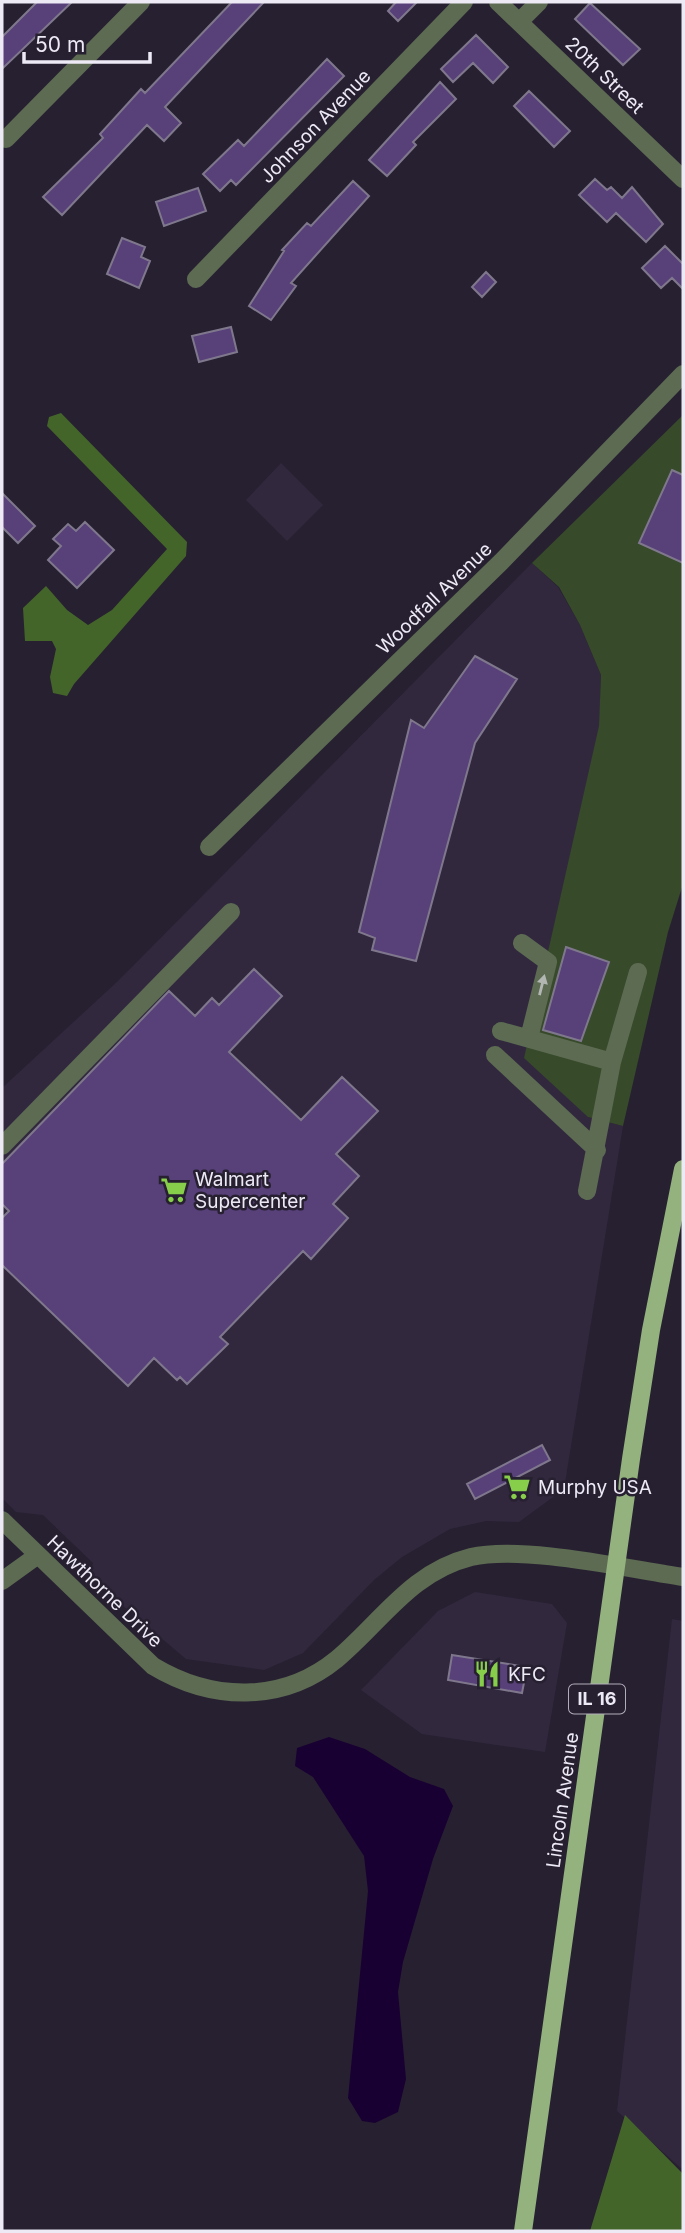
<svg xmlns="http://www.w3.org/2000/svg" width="685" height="2233" viewBox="0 0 685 2233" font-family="Inter,sans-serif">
<rect width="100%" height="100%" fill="#272031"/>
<path fill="#31283e" d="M281 463 323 505 287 541 246 500Z
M532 563 558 587 580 625 601 675 588 1117 623 1126 564 1489 519 1522 486 1521 450 1529 402 1557 374 1580 303 1653 264 1670 186 1659 90 1578 93 1563 43 1515 16 1512 2 1498V1088L118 981Z
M475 1592 552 1604 567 1623 545 1752 422 1734 361 1690 438 1611Z
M672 1619 683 1621V2170L617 2111Z"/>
<path fill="#374a2a" d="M683 415V884L668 932 623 1126 588 1117 524 1058 599 726 601 675 580 625 559 587 532 563Z"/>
<path fill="#44652a" d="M61 413 187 542 186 556 74 684 67 696 53 693 50 677 56 649 52 641H25L23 608 46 586 67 610 88 625 112 610 167 549 47 426 49 417Z
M625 2115 683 2174V2231H590Z"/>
<path fill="#190032" d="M329 1737 365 1749 410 1777 444 1789 453 1806 433 1859 403 1962 398 1992 406 2079 398 2112 375 2123 362 2121 348 2098 368 1891 364 1856 313 1777 295 1766 297 1748Z"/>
<path fill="#584079" stroke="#7f788d" stroke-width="2" d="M37 2H72L2 69V37Z
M232 2H264L165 107 181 123 164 141 147 125 62 215 43 197 103 138 100 134 141 89 145 93Z
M396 2H417L398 21 388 11Z
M590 3 640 49 623 65 575 19Z
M476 35 508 67 493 83 473 63 453 82 441 69Z
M327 59 344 76 236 185 231 180 220 191 203 174 238 140 244 146Z
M440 82 456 99 413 142 416 145 387 176 369 160Z
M529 91 570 131 554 147 514 106Z
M595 179 607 190 611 187 622 198 632 187 663 224 646 242 616 213 607 222 579 195Z
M353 181 369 196 291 283 296 286 271 320 249 306 284 251 282 250 307 223 311 226Z
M198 188 206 211 164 226 156 202Z
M122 238 145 247 141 257 150 261 139 288 107 274Z
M665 246 683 264V289L672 278 661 288 642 268Z
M486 272 496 282 482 297 472 287Z
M231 327 237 352 199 362 192 336Z
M672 470 683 475V563L639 543Z
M2 493 35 526 18 543 2 527Z
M85 522 114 550 77 588 48 560 61 546 53 539 68 524 76 531Z
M475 656 517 679 475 743 416 961 372 950 375 938 359 932 411 720 424 728Z
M566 947 609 962 581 1041 543 1030Z
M254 969 282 996 229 1052 301 1120 342 1077 378 1111 336 1154 359 1176 333 1204 348 1218 311 1259 303 1251 220 1337 228 1344 187 1384 180 1377 177 1380 154 1358 128 1386 2 1265V1218L9 1211 2 1204V1164L169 991 195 1016 212 998 219 1005Z
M542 1445 550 1460 475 1499 467 1484Z
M452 1655 527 1667 522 1693 448 1680Z"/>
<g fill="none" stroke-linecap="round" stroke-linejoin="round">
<path stroke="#5c6b52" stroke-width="18" d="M498 2 683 179
M519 22 539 2
M6 139 141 2
M196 279 464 2
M209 847 501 562 683 374
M522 943 548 962 529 1038
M501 1031 612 1062 587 1191
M495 1055 597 1150
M612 1062 638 972
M2 1146 231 912
M2 1520 153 1666C211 1701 282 1704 337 1659 382 1621 411 1572 471 1557 523 1545 628 1569 683 1577
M2 1581 38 1555"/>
<path stroke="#93b27e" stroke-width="18" d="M523 2231 631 1459 651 1330 683 1169"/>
</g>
<defs><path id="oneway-solid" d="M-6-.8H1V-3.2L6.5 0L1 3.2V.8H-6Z" transform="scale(1.75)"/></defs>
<use fill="#b3b7b4" href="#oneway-solid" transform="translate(542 985) rotate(-76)"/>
<defs>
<g id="supermarket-bare" transform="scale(2.1)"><path d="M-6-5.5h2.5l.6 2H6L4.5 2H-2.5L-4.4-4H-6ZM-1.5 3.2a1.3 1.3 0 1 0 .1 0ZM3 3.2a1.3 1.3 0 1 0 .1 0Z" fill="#87cf4a" stroke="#272031" stroke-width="2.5" paint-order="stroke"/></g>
<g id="restaurant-bare" transform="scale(2.1)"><path d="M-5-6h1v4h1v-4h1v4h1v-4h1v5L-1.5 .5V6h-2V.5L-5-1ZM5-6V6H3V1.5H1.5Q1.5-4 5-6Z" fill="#87cf4a" stroke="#272031" stroke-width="2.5" paint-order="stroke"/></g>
</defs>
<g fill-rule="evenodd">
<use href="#supermarket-bare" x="174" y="1190"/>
<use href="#supermarket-bare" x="517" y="1487"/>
<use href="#restaurant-bare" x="487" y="1674"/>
</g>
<g text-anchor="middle" stroke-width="5" stroke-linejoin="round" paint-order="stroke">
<rect fill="#272031" stroke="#b2adba" stroke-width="2" x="569" y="1684.5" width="56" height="29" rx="5"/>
<g font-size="18" font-weight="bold" fill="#ede9f5">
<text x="597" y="1705">IL 16</text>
</g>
<g font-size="19" fill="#ede9f5" stroke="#272031">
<text transform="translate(605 75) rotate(44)" y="7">20th Street</text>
<text transform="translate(315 126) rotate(-46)" y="7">Johnson Avenue</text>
<text transform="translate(434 598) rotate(-44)" y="7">Woodfall Avenue</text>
<text transform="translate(105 1591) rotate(44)" y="7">Hawthorne Drive</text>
<text transform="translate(562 1800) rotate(-82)" y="7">Lincoln Avenue</text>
</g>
<g font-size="19" fill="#ede9f5" stroke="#272031" text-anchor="start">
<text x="195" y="1186">Walmart<tspan x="195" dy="22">Supercenter</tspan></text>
<text x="538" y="1494">Murphy USA</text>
<text x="508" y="1681">KFC</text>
</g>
</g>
<rect width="685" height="2233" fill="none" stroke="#ede9f5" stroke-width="7"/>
<path d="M24 52v10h126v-10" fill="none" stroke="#ede9f5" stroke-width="3.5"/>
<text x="35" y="52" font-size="21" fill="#ede9f5" stroke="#272031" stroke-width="5" paint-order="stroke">50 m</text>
</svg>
